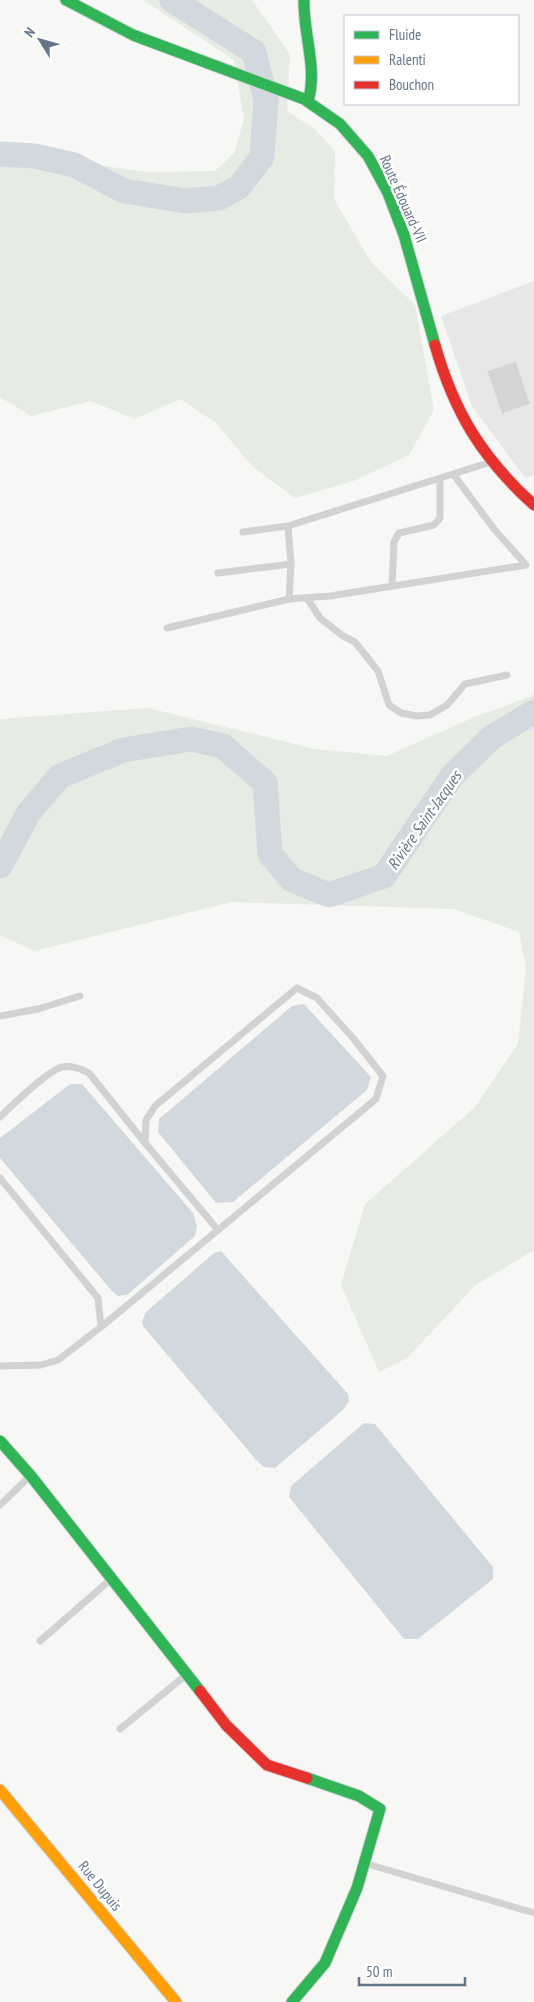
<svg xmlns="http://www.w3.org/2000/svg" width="534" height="2002" viewBox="0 0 534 2002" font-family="'PT Sans Narrow',sans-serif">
<rect width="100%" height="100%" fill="#f7f7f6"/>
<path fill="#e6e7e7" d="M534 281V475L525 478 472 406 441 316Z"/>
<path fill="#e6ebe4" d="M143 0H252L290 54 287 111 315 129 335 151 334 199 371 262 415 305 434 410 409 455 356 480 295 498 252 466 216 423 180 399 135 419 91 401 31 416 0 397V151L146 172 215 171 234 153 244 119 234 60Z
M534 695V1250L476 1285 407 1358 379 1372 341 1285 365 1204 474 1108 518 1044 526 969 519 932 454 909 232 902 34 951 0 935V719L148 708 315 749 387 756 472 718Z"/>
<path fill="#d2d9de" d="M304 1004 371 1077 367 1090 233 1202 216 1203 158 1132 159 1119 292 1006Z
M70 1084H82L193 1213 197 1226 195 1236 127 1295 118 1296 111 1290 0 1158V1138Z
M221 1251 348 1394 349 1401 343 1410 275 1468 264 1467 257 1461 143 1326 142 1321 146 1312 214 1253Z
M364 1423 375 1424 493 1567V1579L418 1639H404L289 1497 291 1486Z"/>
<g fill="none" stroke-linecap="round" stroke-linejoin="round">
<path stroke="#d2d9de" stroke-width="25" d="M0 154 35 156 74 165 124 191 185 201 219 198 239 187 262 157 266 100 254 52 172 0
M0 866 29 812 60 776 123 750 191 739 223 746 265 783 270 854 292 880 329 895 384 876 452 776 492 737 534 712"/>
</g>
<path fill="#d3d4d5" stroke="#e6e6e6" d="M516 361 530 404 502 414 487 371Z"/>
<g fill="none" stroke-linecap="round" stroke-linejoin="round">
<g stroke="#d3d5d7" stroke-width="13">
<path id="fast" d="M66 0 133 35 304 99 340 124 368 156 388 193 404 235 435 345
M304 0C303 34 318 68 308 101
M0 1441 31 1476 200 1691
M292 2002 325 1963 357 1888 380 1809 359 1796 307 1778"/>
</g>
<g stroke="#d3d5d7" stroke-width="13">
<path id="slow" d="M0 1790 176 2002"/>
</g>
<g stroke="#d3d5d7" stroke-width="13">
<path id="jam" d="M435 345C454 412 482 458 534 505
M200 1691 226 1725 267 1765 307 1778"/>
</g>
<path stroke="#d1d2d3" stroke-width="7" d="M454 475 494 529 526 565 330 596 289 599 291 564 288 526 491 462
M243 532 288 526
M218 573 291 564
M392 586 394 542 399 533 434 525 440 518V480
M307 598 320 618 343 636 355 642 378 671 389 705 401 713 416 716 430 715 447 705 465 684 507 675
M167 628 289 599
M0 1016 38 1009 80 996
M0 1117C11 1106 49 1070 62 1067 72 1065 80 1068 89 1073L145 1143
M0 1178 98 1298 101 1327 58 1360 41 1365 0 1366
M101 1327 376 1099 383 1076 353 1038 317 998 297 988 155 1106 146 1120 145 1143 218 1230
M0 1505 30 1476
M40 1641 110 1580
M120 1729 186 1675
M364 1863 534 1913"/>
<use href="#fast" stroke="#30b455" stroke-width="11"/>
<use href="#slow" stroke="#ff9f0a" stroke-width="11"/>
<use href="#jam" stroke="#e5322d" stroke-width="11"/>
</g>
<g text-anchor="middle" stroke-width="5" stroke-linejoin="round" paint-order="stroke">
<g font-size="15" fill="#647489" stroke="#fff">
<text transform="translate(403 199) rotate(66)" y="5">Route Édouard-VII</text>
<text transform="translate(100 1886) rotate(51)" y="5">Rue Dupuis</text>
</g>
<g font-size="16" font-style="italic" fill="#607685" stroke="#fff">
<text transform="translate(424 820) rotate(-55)" y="6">Rivière Saint-Jacques</text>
</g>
</g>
<rect x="344" y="15" width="175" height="90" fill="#ffffff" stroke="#c1c7d0"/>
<rect x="354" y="31" width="25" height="8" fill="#30b455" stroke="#c1c7d0"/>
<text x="389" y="40" font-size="15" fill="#647489">Fluide</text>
<rect x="354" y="56" width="25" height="8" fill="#ff9f0a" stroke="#c1c7d0"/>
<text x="389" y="65" font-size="15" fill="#647489">Ralenti</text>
<rect x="354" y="81" width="25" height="8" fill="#e5322d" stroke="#c1c7d0"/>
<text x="389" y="90" font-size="15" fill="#647489">Bouchon</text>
<g transform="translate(40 40) rotate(307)" stroke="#ffffff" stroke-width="4" paint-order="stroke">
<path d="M0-4L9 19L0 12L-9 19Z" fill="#647489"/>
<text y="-8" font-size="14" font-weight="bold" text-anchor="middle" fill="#647489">N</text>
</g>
<path d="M359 1977v8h106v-8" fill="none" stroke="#647489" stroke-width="2.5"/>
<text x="366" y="1977" font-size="15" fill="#647489" stroke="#ffffff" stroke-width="4" paint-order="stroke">50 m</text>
</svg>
